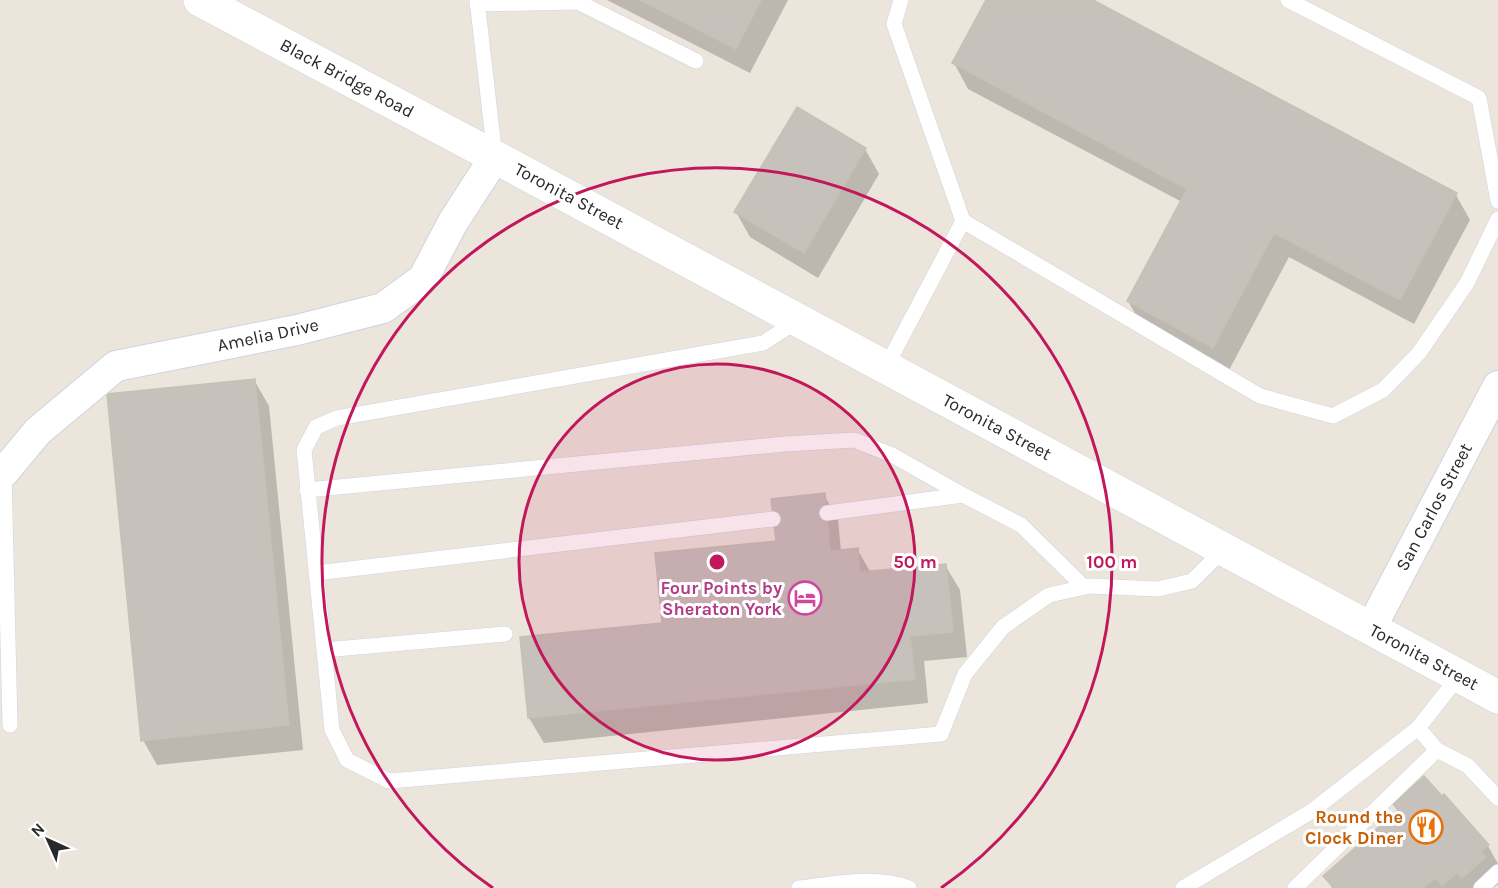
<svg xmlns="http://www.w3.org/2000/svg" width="1498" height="888" viewBox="0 0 1498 888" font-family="Karla,sans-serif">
<rect width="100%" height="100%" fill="#ebe5db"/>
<path fill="#0003" d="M607 0H788L750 73Z
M988 0H1090L1456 195 1470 220 1414 324 1289 257 1228 372 1143 327 1128 301 1182 202 968 89 954 63Z
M865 149 879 174 818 278 750 237 736 212Z
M254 380 269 406 303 750 157 765 143 740Z
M824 495 838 520 841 551 857 549 871 573 945 565 960 590 967 657 924 661 928 703 544 743 529 718 521 639 664 624 777 542Z
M1488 846 1498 864V884L1493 888H1332L1325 876Z"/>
<path fill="#c6c2bb" stroke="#c6c1b5" stroke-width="1.5" d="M640 0H761L736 49Z
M986 0H1093L1457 193 1400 300 1274 233 1213 348 1127 301 1187 189 952 63Z
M797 107 866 148 804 253 734 212Z
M255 379 289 725 141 741 107 394Z
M825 493 830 551 858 548 860 572 946 564 953 632 910 636 915 679 528 718 520 637 662 623 655 553 776 541 771 499Z
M1424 776 1442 796 1444 794 1489 845 1481 851 1486 857 1462 878 1457 873 1442 886 1435 878 1423 888H1334L1323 876 1398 810 1393 804Z"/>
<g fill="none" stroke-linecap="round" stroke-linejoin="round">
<g stroke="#d0d3e1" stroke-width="16">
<path id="service" d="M477 0 495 157
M1288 0 1479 98 1498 201
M477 4 578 2 696 61
M963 221 1260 396 1333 416 1383 390 1419 353 1467 283 1498 219
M799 320 763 343 337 418 316 427 304 450 332 730 347 760 389 781 941 734 965 674 1003 627 1049 595 1090 586 1158 589 1192 581 1224 549
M886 367 963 221 894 24 901 0
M4 472 10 725
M307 490 785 444 854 440 892 455 963 495 1021 525 1084 587
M827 513 963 495
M316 573 773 519
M324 650 505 634
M1418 728 1437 750 1468 766 1498 798
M799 888C835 884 875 875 909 888
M1183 888 1312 811 1418 728 1459 676
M1295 888 1437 750
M1481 888 1498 872"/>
</g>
<g stroke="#d0d3e1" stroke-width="32">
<path id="minor" d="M4 472 38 431 116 366 297 330 383 308 423 279 453 222 495 157
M1371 628 1498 386"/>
</g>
<g stroke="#d0d3e1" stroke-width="34">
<path id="tertiary" d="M200 0 495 157 1498 697"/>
</g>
<use href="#service" stroke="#fff" stroke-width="15"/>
<use href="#minor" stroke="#fff" stroke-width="30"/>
<use href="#tertiary" stroke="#fff" stroke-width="33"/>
</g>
<circle cx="717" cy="562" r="198" fill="#c2185b" fill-opacity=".12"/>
<g fill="none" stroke="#c2185b" stroke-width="3">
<circle cx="717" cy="562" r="198"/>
<path d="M493 888A395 395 0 1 1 941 888"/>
</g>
<defs>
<g id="hotel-ring" transform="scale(1.725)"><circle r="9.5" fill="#fff" stroke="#d1479c" stroke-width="1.5"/><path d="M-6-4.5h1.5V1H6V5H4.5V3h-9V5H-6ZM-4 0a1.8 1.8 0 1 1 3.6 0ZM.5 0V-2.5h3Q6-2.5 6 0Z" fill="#d1479c"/></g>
<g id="restaurant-ring" transform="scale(1.725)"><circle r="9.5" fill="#fff" stroke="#e8710a" stroke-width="1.5"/><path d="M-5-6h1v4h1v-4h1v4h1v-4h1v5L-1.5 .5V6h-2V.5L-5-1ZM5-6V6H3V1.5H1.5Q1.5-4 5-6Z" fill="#e8710a"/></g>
</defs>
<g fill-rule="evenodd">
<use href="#hotel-ring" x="805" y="598"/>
<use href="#restaurant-ring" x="1426" y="827"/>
</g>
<g text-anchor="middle" stroke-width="6" stroke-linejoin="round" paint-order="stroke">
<g font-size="18" fill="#292929" stroke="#fff">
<text transform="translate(347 78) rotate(28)" y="6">Black Bridge Road</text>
<text transform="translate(569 196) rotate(28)" y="6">Toronita Street</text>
<text transform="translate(268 335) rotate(-12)" y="6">Amelia Drive</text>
<text transform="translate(997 427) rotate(28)" y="6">Toronita Street</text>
<text transform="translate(1434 507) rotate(-62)" y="6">San Carlos Street</text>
<text transform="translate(1424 657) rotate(28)" y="6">Toronita Street</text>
</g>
<g font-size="18" font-weight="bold" fill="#b23c85" stroke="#fff" text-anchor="end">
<text x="782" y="594">Four Points by<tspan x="782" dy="21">Sheraton York</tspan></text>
</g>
<g font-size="18" font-weight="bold" fill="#c56008" stroke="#fff" text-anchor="end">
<text x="1403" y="823">Round the<tspan x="1403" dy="21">Clock Diner</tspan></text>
</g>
</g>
<circle cx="717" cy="562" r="9" fill="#c2185b" stroke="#fff" stroke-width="3"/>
<g font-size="18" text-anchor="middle" font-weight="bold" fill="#c2185b" stroke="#fff" stroke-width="6" stroke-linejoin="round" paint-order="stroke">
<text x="915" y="568">50 m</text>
<text x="1112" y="568">100 m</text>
</g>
<g transform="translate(48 840) rotate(315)" stroke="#ffffff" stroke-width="4.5" paint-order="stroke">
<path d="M0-4.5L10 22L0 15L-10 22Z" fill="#292929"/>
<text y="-9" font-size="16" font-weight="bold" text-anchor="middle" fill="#292929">N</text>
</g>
</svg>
